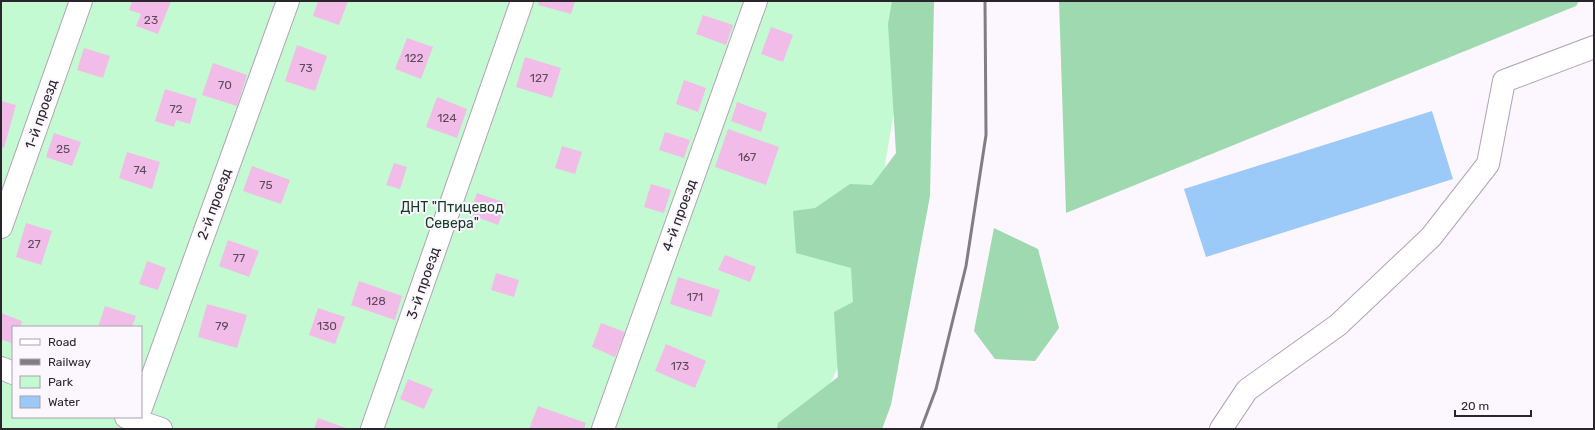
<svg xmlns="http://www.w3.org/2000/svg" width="1595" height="430" viewBox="0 0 1595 430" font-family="Rubik,sans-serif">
<rect width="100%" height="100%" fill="#fcf6ff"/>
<path fill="#c4fad2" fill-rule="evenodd" d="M1 1H900L903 57 859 322 809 429H1ZM13 327H141V417H13Z"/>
<path fill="#9fd9af" d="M892 1H934L930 196 891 405 882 429H777L778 423 838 377 834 312 853 302 851 268 796 253 793 211 815 208 850 184 872 185 896 153 888 24Z
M1059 1H1579L1576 6 1066 213Z
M994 228 1038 249 1059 328 1035 361 995 359 974 331Z"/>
<path fill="#9bc9f8" d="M1432 111 1453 179 1206 257 1184 189Z"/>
<path fill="#f2bce8" d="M132 1H171L158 34 136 26 141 14 129 10Z
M318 1H348L339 25 313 16Z
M539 1H575L571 14 538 5Z
M703 15 733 25 726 45 696 34Z
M771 27 793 35 783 62 761 54Z
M407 38 433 47 421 79 395 69Z
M297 45 327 56 315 91 285 81Z
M84 48 110 56 103 78 77 70Z
M525 57 561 68 552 98 516 87Z
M213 63 247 75 237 106 202 95Z
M684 80 706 88 698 112 676 104Z
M165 89 197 99 190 124 176 120 174 127 155 121Z
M437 97 467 109 457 138 426 127Z
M1 101 16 105 4 148 1 147Z
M737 102 767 113 761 132 731 121Z
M728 129 779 147 766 185 715 167Z
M665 132 690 140 684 158 659 150Z
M54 133 81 142 72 166 46 157Z
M562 146 582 152 575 174 555 168Z
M127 152 160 162 152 189 119 178Z
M394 163 407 167 400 189 386 185Z
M252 166 290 180 281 204 243 191Z
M651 184 671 190 664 213 644 207Z
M477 193 506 203 498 225 469 214Z
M26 223 52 231 41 265 16 257Z
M228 240 259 251 249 277 219 266Z
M725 255 756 267 750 282 718 270Z
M147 261 166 268 158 290 139 284Z
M496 273 519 280 514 297 491 290Z
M678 277 720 290 711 317 670 304Z
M359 281 402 296 395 320 351 305Z
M207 304 247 315 237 348 198 337Z
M105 306 136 316 132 327H98Z
M318 308 345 317 335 344 309 335Z
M1 313 22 321 20 327H13V344L1 339Z
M601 323 625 332 615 357 592 347Z
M666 344 706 361 695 388 655 371Z
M408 379 433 389 424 409 400 399Z
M538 406 586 423 584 429H529Z
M318 418 349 429H314Z"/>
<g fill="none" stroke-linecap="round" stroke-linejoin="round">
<g stroke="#b1a3b6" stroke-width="24">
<path id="minor" d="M1 227 81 1
M1 368 13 373
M141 408 288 1
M126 417 161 429
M372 429 522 1
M603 429 756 1
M1221 429 1247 390 1338 325 1431 237 1488 164 1504 81 1594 47"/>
</g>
<use href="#minor" stroke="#fff" stroke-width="22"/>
<path stroke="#827d84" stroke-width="3" d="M921 429 936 389 966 266 986 135 985 1"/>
</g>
<g text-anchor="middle" stroke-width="4" stroke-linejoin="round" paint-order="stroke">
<g font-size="12" fill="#5c4b5b">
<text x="151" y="24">23</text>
<text x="414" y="62">122</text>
<text x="306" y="72">73</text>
<text x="539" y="82">127</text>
<text x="225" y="89">70</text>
<text x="176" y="113">72</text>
<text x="447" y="122">124</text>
<text x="63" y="153">25</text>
<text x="747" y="161">167</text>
<text x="140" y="174">74</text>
<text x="266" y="189">75</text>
<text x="34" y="248">27</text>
<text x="239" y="262">77</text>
<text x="695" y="301">171</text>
<text x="376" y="305">128</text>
<text x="222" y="330">79</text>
<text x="327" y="330">130</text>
<text x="680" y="370">173</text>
</g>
<g font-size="14" fill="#2a252c" stroke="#fcf6ff">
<text transform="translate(41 114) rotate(-71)" y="5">1-й проезд</text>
<text transform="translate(214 204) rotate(-70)" y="5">2-й проезд</text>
<text transform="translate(679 215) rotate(-70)" y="5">4-й проезд</text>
<text transform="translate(423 283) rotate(-71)" y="5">3-й проезд</text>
</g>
<g font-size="14" fill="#113d22" stroke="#fcf6ff">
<text x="452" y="212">ДНТ "Птицевод<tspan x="452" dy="16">Севера"</tspan></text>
</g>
</g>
<rect width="1595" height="430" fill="none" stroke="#2a252c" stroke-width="4"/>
<rect x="12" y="326" width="130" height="92" fill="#fcf6ff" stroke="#a8a2ab"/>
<rect x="20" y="339" width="20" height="6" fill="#ffffff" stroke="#a8a2ab"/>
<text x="48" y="346" font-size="12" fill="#2a252c">Road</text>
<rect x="20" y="359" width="20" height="6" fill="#827d84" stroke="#a8a2ab"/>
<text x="48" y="366" font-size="12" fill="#2a252c">Railway</text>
<rect x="20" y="376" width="20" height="12" fill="#c4fad2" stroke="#a8a2ab"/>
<text x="48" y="386" font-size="12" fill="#2a252c">Park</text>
<rect x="20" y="396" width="20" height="12" fill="#9bc9f8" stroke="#a8a2ab"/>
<text x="48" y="406" font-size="12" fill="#2a252c">Water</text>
<path d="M1455 410v6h76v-6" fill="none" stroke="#2a252c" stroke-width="2"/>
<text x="1461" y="410" font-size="12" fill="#2a252c" stroke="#fcf6ff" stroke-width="3" paint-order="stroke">20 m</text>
</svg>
